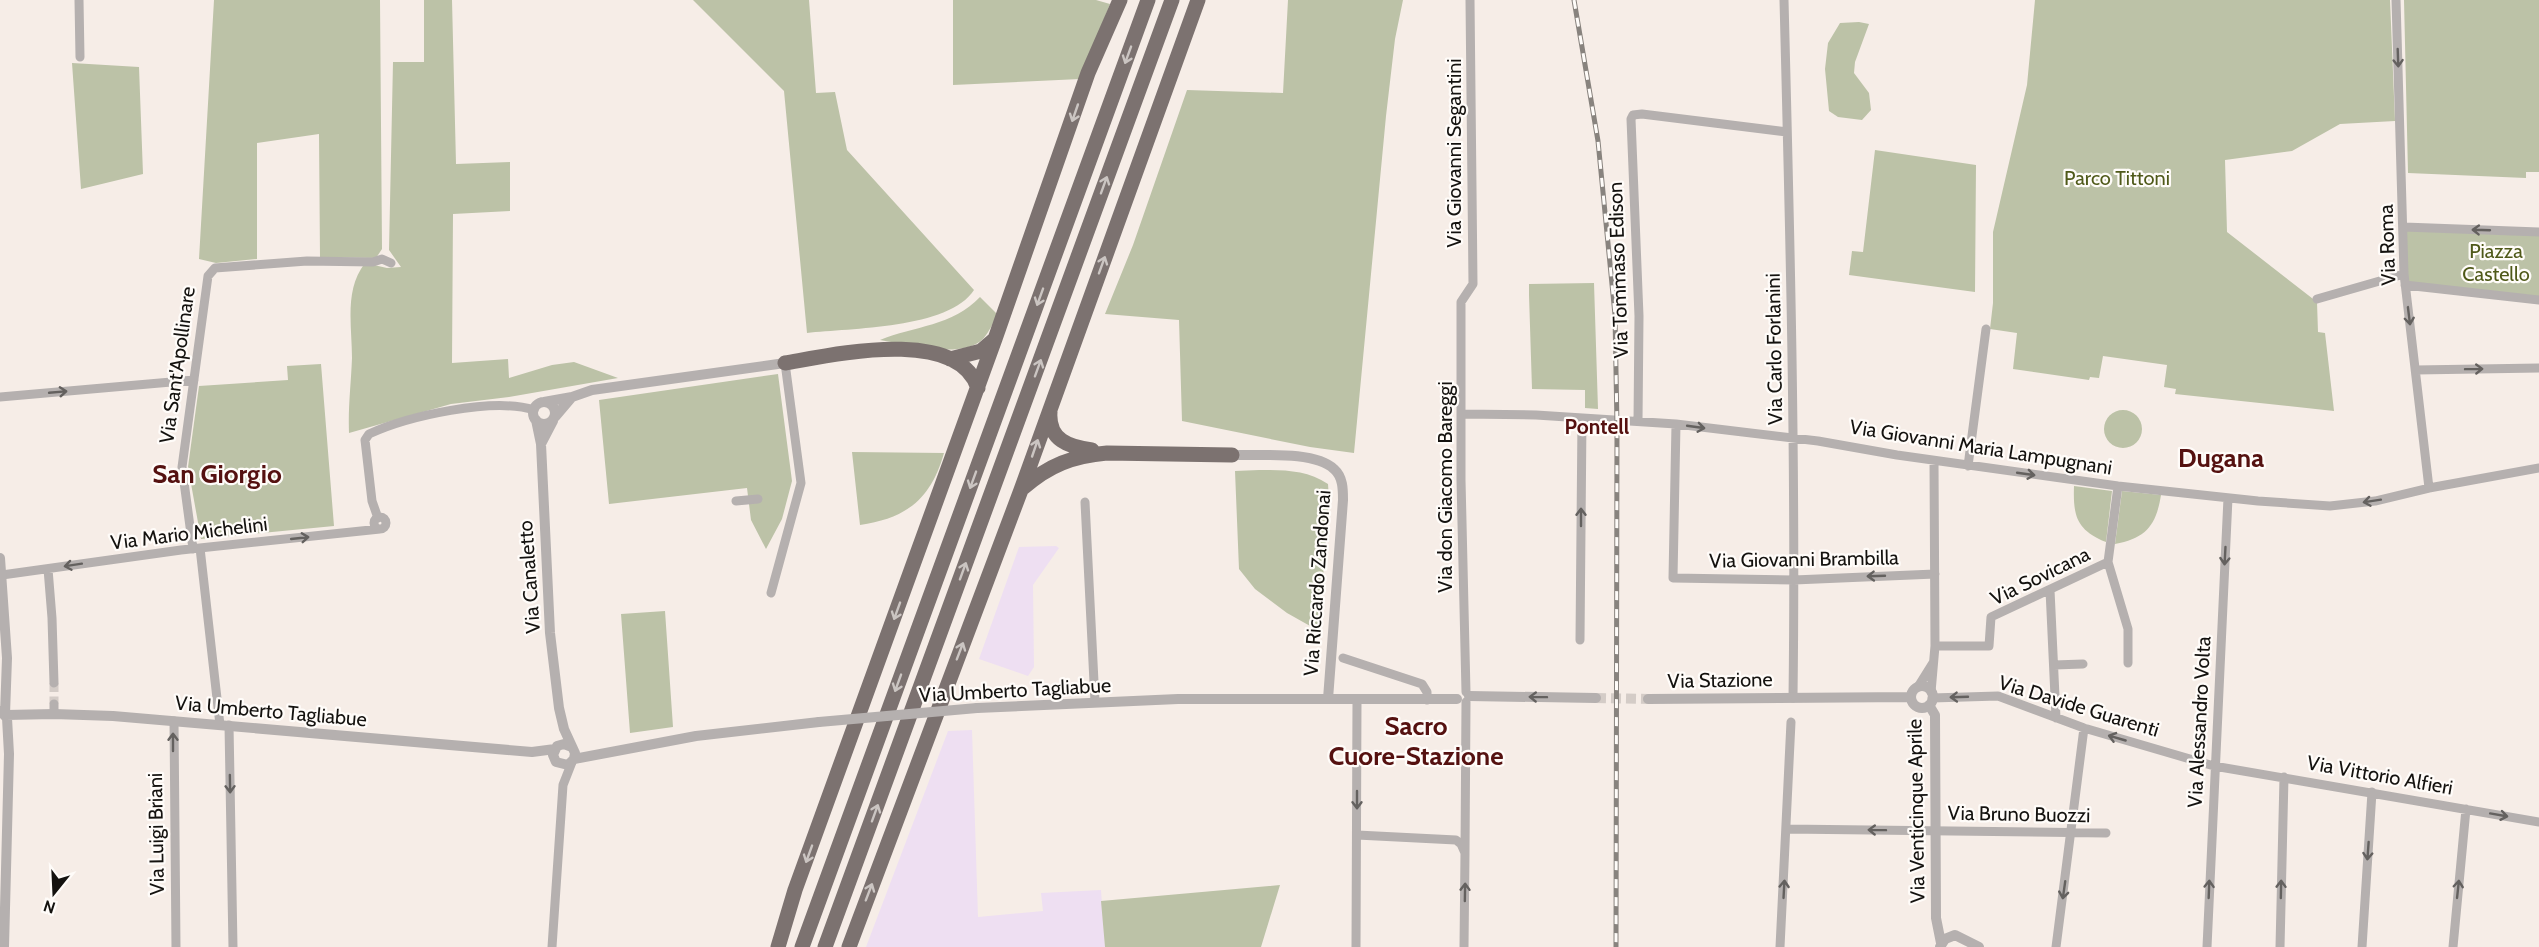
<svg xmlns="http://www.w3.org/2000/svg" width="2539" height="947" viewBox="0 0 2539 947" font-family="Cabin,sans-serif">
<rect width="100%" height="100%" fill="#f6ede7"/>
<path fill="#eedff2" d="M1056 546 1059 548 1033 585 1034 667 1028 676 979 659 1019 547Z
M972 730 978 917 1043 911 1041 893 1101 890 1105 947H866L948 731Z"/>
<path fill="#bcc2a7" d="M214 0H380L382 249 376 258 320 257 319 134 257 143V259L216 263 199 259Z
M424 0H452L456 164 510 162V211L453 214 452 363 508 359 509 378 552 365 574 362 618 378 509 397 451 404 349 433C348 407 351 384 352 358 352 326 344 290 365 263L387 268 401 267 389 250 393 62H424Z
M693 0H809L816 93 835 92 847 150 974 290C949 329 850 328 807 333L784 91Z
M953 0H1096L1110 4 1080 79 953 85Z
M1288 0H1403L1395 39 1386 116 1354 453 1310 447 1182 421 1179 320 1105 314 1133 245 1187 90 1283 93Z
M2035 0H2390L2395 121 2340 124 2292 151 2225 160 2227 232 2317 302 2318 332 2325 333 2334 411 2175 394 2176 389 2164 387 2167 365 2103 356 2099 378 2090 377 2089 380 2013 369 2017 333 1990 329 1993 303V232L2027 85Z
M2404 0H2539V172H2526V178L2408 173Z
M1859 22 1869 24 1855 62 1854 73 1869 93 1871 110 1862 120 1838 117 1829 111 1825 69 1828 43 1840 23Z
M72 63 139 67 143 174 81 189Z
M1875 150 1976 165 1975 292 1849 275 1852 251 1863 252Z
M2404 227 2539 232V300L2405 285Z
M1594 283 1598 409 1585 408V390L1532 389 1529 295V284Z
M980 297 997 314C994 322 989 332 983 339 961 360 907 344 880 340 914 326 953 326 980 297Z
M321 364 334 526 201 539 188 467 199 386 288 380 287 366Z
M778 374 792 481 782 519 766 549 751 520 747 488 609 504 599 400Z
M2104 429a19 19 0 1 1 38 0a19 19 0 1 1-38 0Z
M852 452 944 453C931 499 907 518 860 525Z
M1259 470C1284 470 1307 470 1328 484L1329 499 1319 631 1287 613 1255 589 1239 569 1235 471Z
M2074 486 2112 491 2106 542C2076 530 2073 515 2074 486Z
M2122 491 2161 495C2156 526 2146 538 2115 544Z
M665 611 673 727 630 733 621 614Z
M1280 885 1261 947H1105L1101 901Z"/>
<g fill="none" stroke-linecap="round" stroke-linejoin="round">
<path stroke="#d4ccc7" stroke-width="9" stroke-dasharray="9 4.5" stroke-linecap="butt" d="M54 683V704"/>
<path stroke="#d4ccc7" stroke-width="10" stroke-dasharray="10 5" stroke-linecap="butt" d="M1596 698 1648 699"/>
<path stroke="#b5b0af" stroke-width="9" d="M79 0 80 57
M1784 0C1790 233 1796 465 1793 698
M2396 0 2404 274 2429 488
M2404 227 2539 232
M2405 285 2539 300
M2317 299 2404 274
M2416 370 2539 368
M0 397 194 380
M1462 414 1536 415 1676 424 1818 441 1897 455 2118 486 2258 501 2330 506 2375 501 2429 488 2539 468
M1638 421 1639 316 1631 119 1633 115 1642 114 1787 132
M1676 424 1673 578 1794 580 1935 574
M1968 466 1986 329
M736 501 758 499
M1085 502 1095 702
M374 523a6 6 0 1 1 12 0a6 6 0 1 1-12 0Z
M378 518 372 501 365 440 369 434C408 416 493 397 534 410
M200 548 220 725
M193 549 182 467 208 276 215 268 307 261 373 262 382 259 391 263
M2108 562 2128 629V663
M48 569 52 618 54 683
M2 575 181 550 380 529
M2050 590 2056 718
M771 593 801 483 785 363
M1580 640 1582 418
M1935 646H1989L1991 617 2108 562 2118 486
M1343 658 1422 684 1427 692V700
M2054 665 2083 664
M1918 687 1933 663
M1466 692 1461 480V302L1473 284 1470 0
M1931 692 1935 646 1934 461
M1932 698 1998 696 2084 728 2214 766 2539 822
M54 714V704
M174 721 176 947
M229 725 233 947
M1787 829 2106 833
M1357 835 1456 840
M1456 840 1461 844 1465 853 1464 947
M1465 853 1466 702
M552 947 563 785 572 762
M1356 947 1357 700
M1780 947 1791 722
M2056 947 2084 728
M2207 947 2228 498
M2280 947 2284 777
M2362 947 2372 792
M2453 947 2466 809"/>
<path stroke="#b5b0af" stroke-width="10" d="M572 397 592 390 785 363
M544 402 572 397 555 417
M533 413a11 11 0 1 1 22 0a11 11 0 1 1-22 0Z
M536 420 541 444 553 421
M541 444 550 633 559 708 564 729 575 753 574 759 568 765 556 762 553 755 557 746 564 744 572 747
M1232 455C1258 456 1314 450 1334 469 1343 477 1343 489 1343 500L1328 699
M0 558 7 658 5 714
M1911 697a11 11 0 1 1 22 0a11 11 0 1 1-22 0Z
M1469 696 1596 698
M1648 699 1911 697
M1929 705 1935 715 1936 918 1941 943
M977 708 1178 699H1457
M0 711 7 718 9 754 4 947
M6 715 54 714 113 716 532 752 555 749
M574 759 696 736 819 722
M1940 947 1945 939 1955 935 1979 947"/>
<path stroke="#7c7270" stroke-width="15" d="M950 359 981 351 995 339
M785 363C832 355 957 326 978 388
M1050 412C1048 440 1069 447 1092 450
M1023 488C1049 465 1073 456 1107 453L1232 455
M778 947 795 890 995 339 1088 73 1120 0
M802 947 1148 0
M825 947 1172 0
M849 947 1021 490 1198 0"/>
<g stroke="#88837e" stroke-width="5">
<path id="rail" d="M1574 0 1598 141 1615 315 1617 426 1616 947"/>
</g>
<use href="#rail" stroke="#fffcf9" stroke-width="3" stroke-dasharray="9" stroke-linecap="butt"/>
<path stroke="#b5b0af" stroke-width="10" d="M819 722 977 708"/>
</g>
<defs><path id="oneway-shaft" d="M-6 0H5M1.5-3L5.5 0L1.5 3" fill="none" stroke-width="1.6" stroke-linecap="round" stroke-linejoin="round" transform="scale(1.5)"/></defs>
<g stroke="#cbc5c2">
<use href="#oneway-shaft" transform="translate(1128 55) rotate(110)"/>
<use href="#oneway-shaft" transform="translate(1075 113) rotate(109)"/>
<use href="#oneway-shaft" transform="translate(1104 185) rotate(-70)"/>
<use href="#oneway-shaft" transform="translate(1102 265) rotate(-70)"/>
<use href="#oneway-shaft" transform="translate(1040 297) rotate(110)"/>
<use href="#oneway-shaft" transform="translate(1038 368) rotate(-70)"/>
<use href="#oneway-shaft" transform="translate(1035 448) rotate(-71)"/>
<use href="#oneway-shaft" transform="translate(973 480) rotate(110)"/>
<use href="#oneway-shaft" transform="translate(963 571) rotate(-70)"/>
<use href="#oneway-shaft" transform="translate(897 611) rotate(110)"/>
<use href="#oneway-shaft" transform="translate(960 651) rotate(-69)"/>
<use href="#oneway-shaft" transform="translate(898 683) rotate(110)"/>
<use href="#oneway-shaft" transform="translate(875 813) rotate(-70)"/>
<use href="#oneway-shaft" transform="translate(809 854) rotate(110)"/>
<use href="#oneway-shaft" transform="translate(869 892) rotate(-69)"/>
</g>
<g stroke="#64615f">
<use href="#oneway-shaft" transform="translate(2398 58) rotate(88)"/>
<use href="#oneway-shaft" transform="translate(2481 230) rotate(-178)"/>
<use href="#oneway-shaft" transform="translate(2409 316) rotate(83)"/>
<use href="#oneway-shaft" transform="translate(2474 369) rotate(-1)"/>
<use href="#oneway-shaft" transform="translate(58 392) rotate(-5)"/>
<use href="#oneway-shaft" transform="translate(1696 427) rotate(8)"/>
<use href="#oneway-shaft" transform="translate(2026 474) rotate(8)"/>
<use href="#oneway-shaft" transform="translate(2372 501) rotate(171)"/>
<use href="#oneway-shaft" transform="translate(1581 517) rotate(-90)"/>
<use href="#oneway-shaft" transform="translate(300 538) rotate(-6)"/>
<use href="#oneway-shaft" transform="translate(2225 556) rotate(93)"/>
<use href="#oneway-shaft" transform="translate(73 565) rotate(171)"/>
<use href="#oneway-shaft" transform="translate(1876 576) rotate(178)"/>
<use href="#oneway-shaft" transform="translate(1538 697) rotate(-179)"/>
<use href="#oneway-shaft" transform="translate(1959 697) rotate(178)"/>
<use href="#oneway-shaft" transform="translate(2117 738) rotate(-164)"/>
<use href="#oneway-shaft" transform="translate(173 742) rotate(-90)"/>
<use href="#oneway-shaft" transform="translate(230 784) rotate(89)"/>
<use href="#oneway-shaft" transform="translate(1357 800) rotate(90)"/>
<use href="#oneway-shaft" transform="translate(2499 815) rotate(10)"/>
<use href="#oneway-shaft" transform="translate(1877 830) rotate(-179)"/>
<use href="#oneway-shaft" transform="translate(2368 851) rotate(94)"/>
<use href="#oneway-shaft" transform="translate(1784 889) rotate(-87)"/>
<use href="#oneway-shaft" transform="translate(2209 889) rotate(-88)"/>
<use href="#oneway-shaft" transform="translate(2281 889) rotate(-89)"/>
<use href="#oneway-shaft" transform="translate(2458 889) rotate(-84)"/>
<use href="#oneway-shaft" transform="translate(2064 890) rotate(98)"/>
<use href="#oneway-shaft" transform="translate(1465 892) rotate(-89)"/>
</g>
<g text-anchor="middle" stroke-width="4.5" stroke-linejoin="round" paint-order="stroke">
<g font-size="20" fill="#14120f" stroke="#fffcf9">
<text transform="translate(1454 153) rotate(-90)" y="7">Via Giovanni Segantini</text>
<text transform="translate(2387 245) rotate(-92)" y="7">Via Roma</text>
<text transform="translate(1618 270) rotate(-92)" y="7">Via Tommaso Edison</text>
<text transform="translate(1774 349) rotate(-91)" y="7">Via Carlo Forlanini</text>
<text transform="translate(177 365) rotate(-82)" y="7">Via Sant'Apollinare</text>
<text transform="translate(1981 447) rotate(9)" y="7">Via Giovanni Maria Lampugnani</text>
<text transform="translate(1445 487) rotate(-90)" y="7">Via don Giacomo Bareggi</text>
<text transform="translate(189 533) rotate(-7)" y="7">Via Mario Michelini</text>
<text transform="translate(1804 559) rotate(-1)" y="7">Via Giovanni Brambilla</text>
<text transform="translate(2040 576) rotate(-26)" y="7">Via Sovicana</text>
<text transform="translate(529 577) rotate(-94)" y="7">Via Canaletto</text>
<text transform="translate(1317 583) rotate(-86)" y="7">Via Riccardo Zandonai</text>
<text transform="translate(1720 680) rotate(-1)" y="7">Via Stazione</text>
<text transform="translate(1015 690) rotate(-3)" y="7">Via Umberto Tagliabue</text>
<text transform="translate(2079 706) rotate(17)" y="7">Via Davide Guarenti</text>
<text transform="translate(271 711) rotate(5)" y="7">Via Umberto Tagliabue</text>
<text transform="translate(2199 722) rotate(-87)" y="7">Via Alessandro Volta</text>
<text transform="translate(2380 775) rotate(10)" y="7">Via Vittorio Alfieri</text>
<text transform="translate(1916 811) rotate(-91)" y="7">Via Venticinque Aprile</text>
<text transform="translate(2019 814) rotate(1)" y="7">Via Bruno Buozzi</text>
<text transform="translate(156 834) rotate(-91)" y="7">Via Luigi Briani</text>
</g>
<g font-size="20" fill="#4f5919" stroke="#fffcf9">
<text x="2117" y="185">Parco Tittoni</text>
<text x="2496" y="258">Piazza<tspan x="2496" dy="23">Castello</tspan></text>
</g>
<g font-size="21" font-weight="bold" fill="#551110" stroke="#fffcf9">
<text x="1597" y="434">Pontell</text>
</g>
<g font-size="26" font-weight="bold" fill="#551110" stroke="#fffcf9">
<text x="2221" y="467">Dugana</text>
<text x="217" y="483">San Giorgio</text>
<text x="1416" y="735">Sacro<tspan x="1416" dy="30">Cuore-Stazione</tspan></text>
</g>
</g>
<g transform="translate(54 893) rotate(198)" stroke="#fffcf9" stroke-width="4.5" paint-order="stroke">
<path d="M0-4.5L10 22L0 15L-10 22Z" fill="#14120f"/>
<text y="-9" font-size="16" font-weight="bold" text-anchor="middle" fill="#14120f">N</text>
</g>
</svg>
